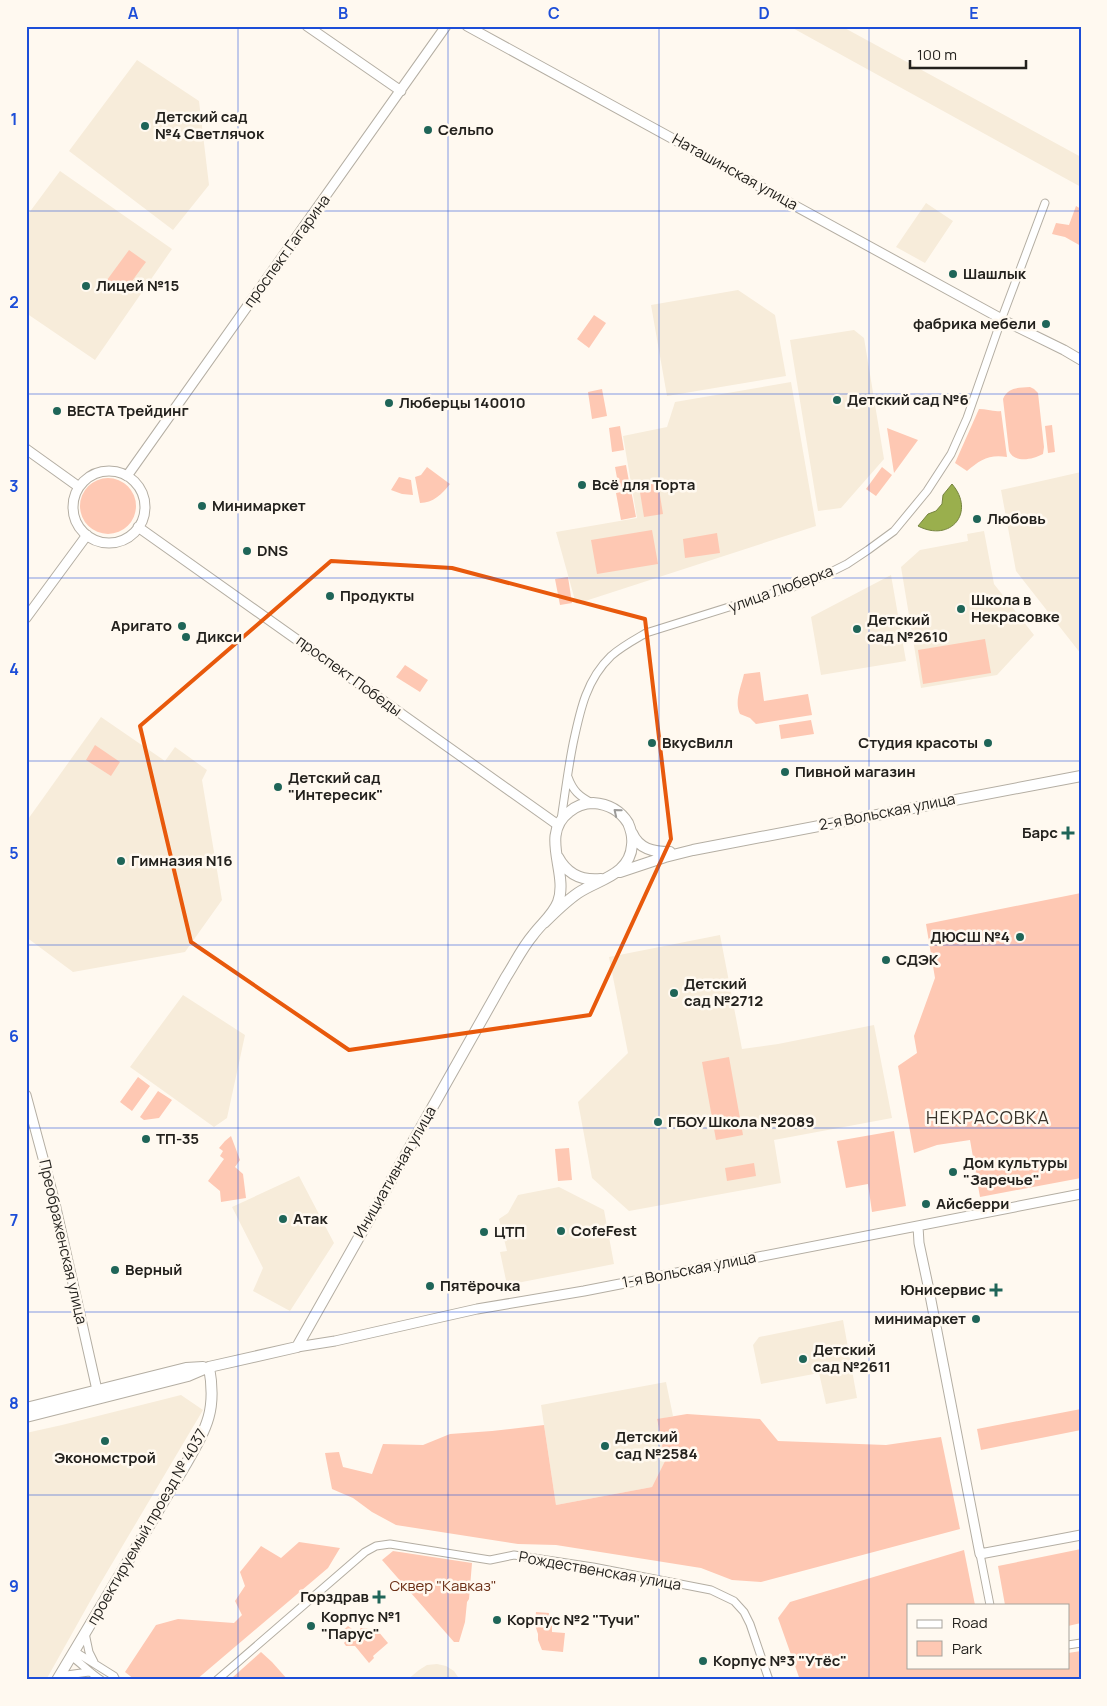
<svg xmlns="http://www.w3.org/2000/svg" width="1107" height="1706" viewBox="0 0 1107 1706" font-family="Manrope,sans-serif">
<rect width="100%" height="100%" fill="#fff9f0"/>
<path fill="#f7ecda" d="M789 26H841L1081 157V187Z
M137 60 199 101 209 185 173 230 69 151Z
M60 171 172 249 95 360 26 313V217Z
M926 203 953 221 925 263 896 247Z
M738 290 775 315 786 376 667 396 651 305Z
M854 330 864 338 884 459 841 508 818 511 790 340Z
M791 382 816 526 576 604 556 532 637 518 623 436 667 427 675 402Z
M1081 472V654L1016 571 1001 490Z
M984 531 994 584 1034 635 997 675 921 688 901 567 920 550 968 541 967 534Z
M891 575 906 661 821 675 811 617Z
M101 717 165 761 175 747 207 770 202 780 222 900 185 952 73 972 26 937V822Z
M720 935 742 1049 778 1044 874 1025 892 1118 774 1140 781 1183 629 1211 592 1178 578 1102 628 1053 609 957Z
M183 995 245 1035 227 1118 214 1127 130 1067Z
M299 1176 334 1243 290 1311 253 1291 263 1268 232 1207Z
M559 1187 604 1210 614 1264 507 1285 500 1252 507 1251 499 1219 508 1213 518 1195Z
M843 1320 857 1398 826 1404 819 1373 761 1384 753 1345 759 1337Z
M666 1382 673 1416 657 1420 665 1461 652 1487 556 1505 541 1405Z
M181 1395 203 1410 97 1589 46 1680H26V1433L62 1425Z
M437 1664 446 1666 454 1671 460 1680H407L419 1670 427 1665Z"/>
<path fill="#fec8b3" d="M1076 206 1081 209V246L1065 237 1052 234 1056 223 1069 225Z
M129 250 146 262 124 292 107 280Z
M594 315 606 323 589 348 577 339Z
M1030 387 1034 389 1038 393 1044 447 1043 454C1032 460 1014 463 1009 451L1003 399C1008 387 1018 388 1030 387Z
M602 389 607 416 592 419 588 392Z
M979 409C987 409 993 412 1001 411L1007 457C989 454 980 460 967 471L955 463Z
M1052 425 1055 452 1048 453 1045 426Z
M620 426 624 450 612 452 609 428Z
M887 428 918 440 894 473Z
M626 465 630 487 619 489 615 467Z
M427 467 450 484C442 494 433 503 420 503L415 477 421 475Z
M882 467 892 475 876 496 866 489Z
M399 477 411 480 413 495 402 494 391 490Z
M80 506a28 28 0 1 1 56 0a28 28 0 1 1-56 0Z
M658 483 663 514 644 517 639 486Z
M631 490 636 517 621 520 616 493Z
M652 530 658 564 597 574 591 540Z
M717 533 720 553 685 558 683 539Z
M568 577 572 603 560 605 555 579Z
M985 639 991 673 923 684 918 650Z
M405 665 428 680 420 692 396 677Z
M760 672 764 701 808 694 812 715 756 724 750 718 740 714C734 702 741 687 744 674Z
M811 720 814 734 781 739 779 725Z
M95 745 120 762 111 776 86 760Z
M1081 893V1178L980 1197 970 1140 937 1145 914 1153 898 1066 917 1053 914 1036 935 978 926 924Z
M729 1057 743 1135 716 1140 702 1062Z
M138 1077 150 1086 132 1111 120 1102Z
M158 1091 172 1100 159 1118 144 1120 140 1117Z
M894 1131 906 1206 872 1212 868 1184 846 1188 837 1141Z
M231 1136 240 1160 235 1167 243 1174 246 1198 221 1202 220 1191 208 1181 224 1159 220 1156 223 1151 219 1148 225 1141Z
M569 1148 572 1180 558 1181 555 1149Z
M754 1163 756 1176 727 1181 725 1168Z
M1081 1409V1430L981 1450 977 1429Z
M687 1414 760 1419 778 1441 886 1445 941 1437 960 1529 761 1582 732 1580 701 1568 556 1545 518 1544 396 1525 372 1512 353 1498 332 1489 325 1453 339 1452 343 1467 372 1474 383 1444 423 1445 450 1434 492 1431 544 1425 556 1505 652 1487 665 1461 657 1419Z
M299 1542 340 1548 328 1568 196 1680H135L125 1672 156 1625 178 1619 234 1623 242 1615 235 1601 245 1586 240 1572 261 1546 281 1558Z
M1081 1549V1623L1068 1626V1605H1005L998 1566Z
M964 1550 975 1605H908V1667H1068V1653L1081 1651V1680H800L778 1618 790 1602Z
M393 1551 472 1563 469 1599 467 1602 465 1622 459 1642H454L382 1560Z
M536 1612 549 1613 548 1622 552 1625V1632L565 1633 563 1652 542 1650 538 1640V1634L535 1625Z
M348 1626 356 1632 361 1628 377 1630 388 1643 373 1656 374 1658 369 1663 355 1646H346L344 1643 347 1639 340 1633Z
M261 1652 272 1662 288 1680H238L233 1677Z"/>
<path fill="#9aaf4d" stroke="#76843f" d="M952 484C976 512 951 543 918 526L928 514 936 511 942 504 943 495Z"/>
<g fill="none" stroke-linecap="round" stroke-linejoin="round">
<g stroke="#b4aea3" stroke-width="9">
<path id="minor" d="M568 777C573 791 579 796 592 803
M561 820C565 794 568 769 573 744 580 711 586 680 611 656 621 647 634 640 646 633L793 587 821 577 847 564 868 550 894 531 927 491 951 454 967 418 1003 315 1045 203
M980 1554 990 1605
M85 1633 89 1652 94 1662
M1068 1645 1081 1643
M74 1651 114 1676 116 1680
M71 1656C82 1664 90 1673 101 1680
M59 1676 89 1672
M217 1680 365 1552 376 1546 390 1544 490 1560 514 1555 593 1567 711 1590 734 1601 744 1612 750 1624 769 1680"/>
</g>
<g stroke="#b4aea3" stroke-width="11">
<path id="tertiary" d="M307 26 401 91
M467 26 1009 323 1064 350 1081 360
M26 449 79 487
M73 507a36 36 0 1 1 72 0a36 36 0 1 1-72 0Z
M127 476 446 26
M138 527 558 825
M26 618 87 535
M26 1095 54 1199 97 1390
M918 1226 919 1243 929 1290 980 1554 1081 1535
M297 1347 335 1341 477 1309 584 1291 1081 1194"/>
</g>
<g stroke="#b4aea3" stroke-width="12">
<path id="secondary" d="M632 833C639 849 653 852 670 852
M558 857C567 874 582 881 601 879
M620 872 665 857 693 850 1081 776
M26 1408 186 1368 203 1367
M26 1417 188 1376 209 1367 297 1347 506 977C515 963 522 948 533 935 541 924 553 915 558 902 569 873 539 835 569 812 576 806 584 803 593 803 608 804 620 810 628 823 631 830 633 838 632 845 630 875 599 879 578 893 565 902 555 912 544 923
M57 1680 186 1464C207 1427 217 1410 209 1367"/>
</g>
<use href="#minor" stroke="#fff" stroke-width="7"/>
<use href="#tertiary" stroke="#fff" stroke-width="9"/>
<use href="#secondary" stroke="#fff" stroke-width="10"/>
</g>
<defs><path id="oneway-chevron" d="M-2-3.5L2.5 0L-2 3.5" fill="none" stroke-width="1.6" stroke-linecap="round" stroke-linejoin="round" transform="scale(1.25)"/></defs>
<use stroke="#9c9b99" href="#oneway-chevron" transform="translate(617 812) rotate(-141)"/>
<path fill="none" stroke="#e8590c" stroke-width="4" stroke-linejoin="round" d="M331 561 452 568 645 619 671 839 590 1015 349 1050 191 942 140 726Z"/>
<path fill="none" stroke="#1d4ed8" stroke-width="1" stroke-opacity="0.55" d="M238 26V1680M448 26V1680M659 26V1680M869 26V1680M26 211H1081M26 394H1081M26 578H1081M26 761H1081M26 945H1081M26 1128H1081M26 1312H1081M26 1495H1081"/>
<g fill="#1f6558" stroke="#fff9f0" stroke-width="2">
<circle cx="145" cy="126" r="5"/>
<circle cx="428" cy="130" r="5"/>
<circle cx="953" cy="274" r="5"/>
<circle cx="86" cy="286" r="5"/>
<circle cx="1046" cy="324" r="5"/>
<circle cx="837" cy="400" r="5"/>
<circle cx="389" cy="403" r="5"/>
<circle cx="57" cy="411" r="5"/>
<circle cx="582" cy="485" r="5"/>
<circle cx="202" cy="506" r="5"/>
<circle cx="977" cy="519" r="5"/>
<circle cx="247" cy="551" r="5"/>
<circle cx="330" cy="596" r="5"/>
<circle cx="961" cy="609" r="5"/>
<circle cx="182" cy="626" r="5"/>
<circle cx="857" cy="629" r="5"/>
<circle cx="186" cy="637" r="5"/>
<circle cx="652" cy="743" r="5"/>
<circle cx="988" cy="743" r="5"/>
<circle cx="785" cy="772" r="5"/>
<circle cx="278" cy="787" r="5"/>
<path d="M1065.5 825.5h5v5h5v5h-5v5h-5v-5h-5v-5h5z"/>
<circle cx="121" cy="861" r="5"/>
<circle cx="1020" cy="937" r="5"/>
<circle cx="886" cy="960" r="5"/>
<circle cx="674" cy="993" r="5"/>
<circle cx="658" cy="1122" r="5"/>
<circle cx="146" cy="1139" r="5"/>
<circle cx="953" cy="1172" r="5"/>
<circle cx="926" cy="1204" r="5"/>
<circle cx="283" cy="1219" r="5"/>
<circle cx="561" cy="1231" r="5"/>
<circle cx="484" cy="1232" r="5"/>
<circle cx="115" cy="1270" r="5"/>
<circle cx="430" cy="1286" r="5"/>
<path d="M993.5 1282.5h5v5h5v5h-5v5h-5v-5h-5v-5h5z"/>
<circle cx="976" cy="1319" r="5"/>
<circle cx="803" cy="1359" r="5"/>
<circle cx="105" cy="1441" r="5"/>
<circle cx="605" cy="1446" r="5"/>
<path d="M376.5 1589.5h5v5h5v5h-5v5h-5v-5h-5v-5h5z"/>
<circle cx="497" cy="1620" r="5"/>
<circle cx="311" cy="1626" r="5"/>
<circle cx="703" cy="1661" r="5"/>
</g>
<g text-anchor="middle" stroke-width="5" stroke-linejoin="round" paint-order="stroke">
<g font-size="15" font-weight="bold" fill="#23211d" stroke="#fff9f0" text-anchor="start">
<text x="155" y="122">Детский сад<tspan x="155" dy="17">№4 Светлячок</tspan></text>
<text x="438" y="135">Сельпо</text>
<text x="963" y="279">Шашлык</text>
<text x="96" y="291">Лицей №15</text>
<text x="1036" y="329" text-anchor="end">фабрика мебели</text>
<text x="847" y="405">Детский сад №6</text>
<text x="399" y="408">Люберцы 140010</text>
<text x="67" y="416">ВЕСТА Трейдинг</text>
<text x="592" y="490">Всё для Торта</text>
<text x="212" y="511">Минимаркет</text>
<text x="987" y="524">Любовь</text>
<text x="257" y="556">DNS</text>
<text x="340" y="601">Продукты</text>
<text x="971" y="605">Школа в<tspan x="971" dy="17">Некрасовке</tspan></text>
<text x="867" y="625">Детский<tspan x="867" dy="17">сад №2610</tspan></text>
<text x="172" y="631" text-anchor="end">Аригато</text>
<text x="196" y="642">Дикси</text>
<text x="662" y="748">ВкусВилл</text>
<text x="978" y="748" text-anchor="end">Студия красоты</text>
<text x="795" y="777">Пивной магазин</text>
<text x="288" y="783">Детский сад<tspan x="288" dy="17">"Интересик"</tspan></text>
<text x="1058" y="838" text-anchor="end">Барс</text>
<text x="131" y="866">Гимназия N16</text>
<text x="1010" y="942" text-anchor="end">ДЮСШ №4</text>
<text x="896" y="965">СДЭК</text>
<text x="684" y="989">Детский<tspan x="684" dy="17">сад №2712</tspan></text>
<text x="668" y="1127">ГБОУ Школа №2089</text>
<text x="156" y="1144">ТП-35</text>
<text x="963" y="1168">Дом культуры<tspan x="963" dy="17">"Заречье"</tspan></text>
<text x="936" y="1209">Айсберри</text>
<text x="293" y="1224">Атак</text>
<text x="571" y="1236">CofeFest</text>
<text x="494" y="1237">ЦТП</text>
<text x="125" y="1275">Верный</text>
<text x="440" y="1291">Пятёрочка</text>
<text x="986" y="1295" text-anchor="end">Юнисервис</text>
<text x="966" y="1324" text-anchor="end">минимаркет</text>
<text x="813" y="1355">Детский<tspan x="813" dy="17">сад №2611</tspan></text>
<text x="615" y="1442">Детский<tspan x="615" dy="17">сад №2584</tspan></text>
<text x="105" y="1463" text-anchor="middle">Экономстрой</text>
<text x="369" y="1602" text-anchor="end">Горздрав</text>
<text x="321" y="1622">Корпус №1<tspan x="321" dy="17">"Парус"</tspan></text>
<text x="507" y="1625">Корпус №2 "Тучи"</text>
<text x="713" y="1666">Корпус №3 "Утёс"</text>
</g>
<g font-size="15" fill="#23211d" stroke="#fff9f0">
<text transform="translate(735 172) rotate(29)" y="5">Наташинская улица</text>
<text transform="translate(287 251) rotate(-54)" y="5">проспект Гагарина</text>
<text transform="translate(781 589) rotate(-20)" y="5">улица Люберка</text>
<text transform="translate(349 676) rotate(36)" y="5">проспект Победы</text>
<text transform="translate(887 812) rotate(-11)" y="5">2-я Вольская улица</text>
<text transform="translate(395 1172) rotate(-60)" y="5">Инициативная улица</text>
<text transform="translate(63 1242) rotate(77)" y="5">Преображенская улица</text>
<text transform="translate(689 1270) rotate(-11)" y="5">1-я Вольская улица</text>
<text transform="translate(147 1527) rotate(-60)" y="5">проектируемый проезд № 4037</text>
<text transform="translate(600 1571) rotate(10)" y="5">Рождественская улица</text>
</g>
<g font-size="15" fill="#6a2e15" stroke="#fff9f0">
<text x="443" y="1591">Сквер "Кавказ"</text>
</g>
<g font-size="18" letter-spacing="1" fill="#373229" stroke="#fff9f0">
<text x="988" y="1124">НЕКРАСОВКА</text>
</g>
</g>
<rect width="1107" height="1706" fill="none" stroke="#fff9f0" stroke-width="55"/>
<rect x="907" y="1604" width="162" height="65" fill="#fff9f0" stroke="#a7a39c"/>
<rect x="917" y="1620" width="25" height="8" fill="#ffffff" stroke="#a7a39c"/>
<text x="952" y="1628" font-size="15" fill="#23211d">Road</text>
<rect x="917" y="1641" width="25" height="15" fill="#fec8b3" stroke="#a7a39c"/>
<text x="952" y="1654" font-size="15" fill="#23211d">Park</text>
<path d="M910 60v8h116v-8" fill="none" stroke="#23211d" stroke-width="2.5"/>
<text x="917" y="60" font-size="15" fill="#23211d" stroke="#fff9f0" stroke-width="4" paint-order="stroke">100 m</text>
<rect x="28" y="28" width="1052" height="1650" fill="none" stroke="#1d4ed8" stroke-width="2"/>
<g font-size="16" text-anchor="middle" font-weight="bold" fill="#1d4ed8">
<text x="133" y="19">A</text>
<text x="343" y="19">B</text>
<text x="554" y="19">C</text>
<text x="764" y="19">D</text>
<text x="974" y="19">E</text>
<text x="14" y="125">1</text>
<text x="14" y="308">2</text>
<text x="14" y="492">3</text>
<text x="14" y="675">4</text>
<text x="14" y="859">5</text>
<text x="14" y="1042">6</text>
<text x="14" y="1226">7</text>
<text x="14" y="1409">8</text>
<text x="14" y="1592">9</text>
</g>
</svg>
